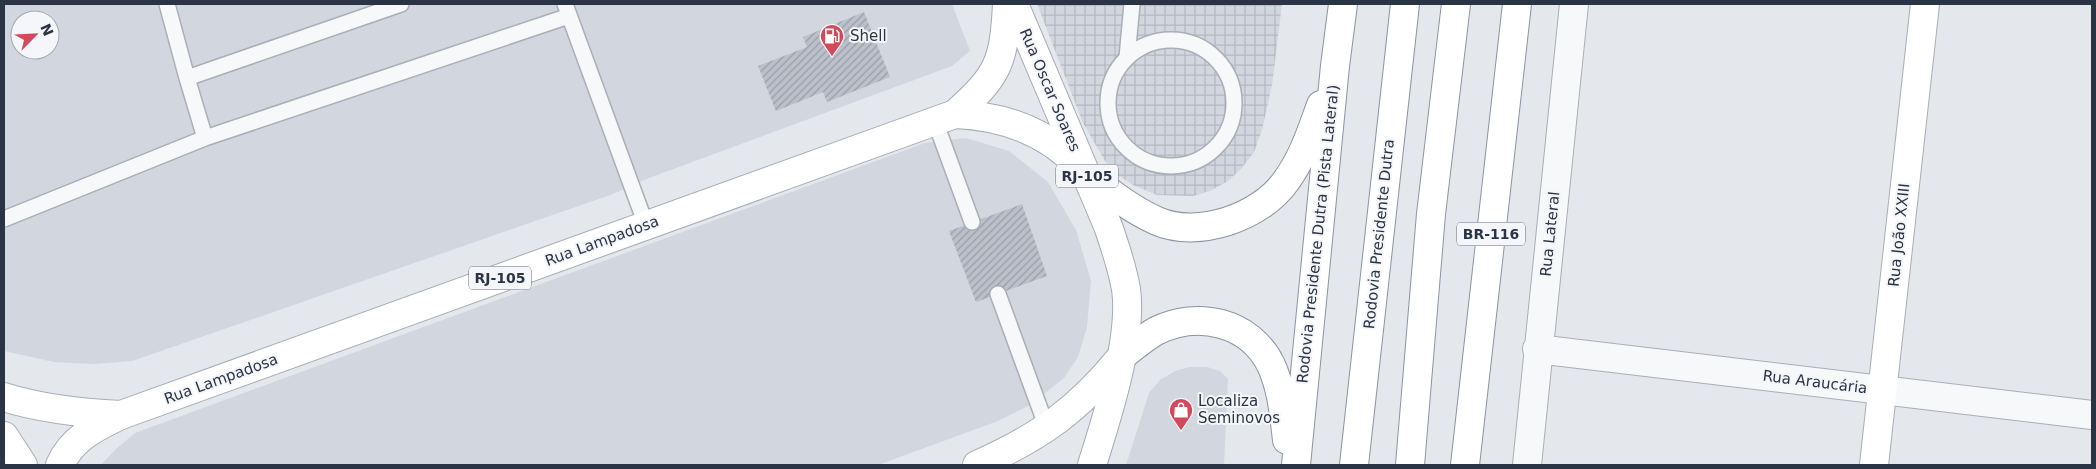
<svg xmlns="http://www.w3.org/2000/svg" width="2096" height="469" viewBox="0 0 2096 469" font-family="'DejaVu Sans',sans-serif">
<defs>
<pattern id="industrial-grid" width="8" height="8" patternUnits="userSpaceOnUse" patternTransform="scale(1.25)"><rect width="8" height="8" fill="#d2d6de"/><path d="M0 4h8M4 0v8" fill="none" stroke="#b4b8c0"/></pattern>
<pattern id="building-hatch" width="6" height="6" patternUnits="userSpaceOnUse" patternTransform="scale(1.25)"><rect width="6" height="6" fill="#bbc0ca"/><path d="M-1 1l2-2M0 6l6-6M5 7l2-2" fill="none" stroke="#989da6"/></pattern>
</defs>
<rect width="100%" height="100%" fill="#e4e7ec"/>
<path fill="#d2d6de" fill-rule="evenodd" d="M4 4H952L970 51 952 66 649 178 613 194 132 361 94 364 54 362 4 351ZM20 20H50V50H20Z
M966 138 1009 151 1048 182 1076 230 1091 281 1087 327 1078 357 1064 378 1030 405 998 421 878 465H101L116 449 135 433 925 143Z
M1190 367H1207L1220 371 1228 379 1224 465H1126L1149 393 1160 380 1175 371Z"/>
<path fill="url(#industrial-grid)" d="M1037 4H1282L1272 85 1262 130 1254 152 1241 169 1228 181 1210 191 1193 196 1157 195 1133 185 1118 175 1105 161 1083 123Z"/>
<path fill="url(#building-hatch)" d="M864 12 890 77 827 102 823 92 776 111 758 66 807 47 803 37Z
M1022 204 1047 276 976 302 949 231Z"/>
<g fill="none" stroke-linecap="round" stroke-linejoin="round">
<g stroke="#a9aeb7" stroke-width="18">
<path id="lane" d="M167 4 187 78 401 4
M565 4 646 225
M1108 103a63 63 0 1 1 126 0a63 63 0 1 1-126 0Z
M1127 57 1132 4
M187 78 205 138
M935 121 972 222
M4 219 205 138 569 16
M998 294 1047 428"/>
</g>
<g stroke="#a9aeb7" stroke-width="30">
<path id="street" d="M1537 349 2092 415
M1527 465 1574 4"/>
</g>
<g stroke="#a9aeb7" stroke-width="30">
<path id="secondary" d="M4 397C42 409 81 413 121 415
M4 436 23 465
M977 465C1040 437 1078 410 1122 356
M1874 465 1925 4"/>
</g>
<g stroke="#a3abb8" stroke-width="30">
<path id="primary" d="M1014 4 1108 226C1115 246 1122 267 1126 289 1133 338 1107 417 1092 465
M955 114C1002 116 1046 131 1079 166
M60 465C72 438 96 427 121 415L955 114C999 75 1004 62 1007 4"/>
</g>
<g stroke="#8b94a3" stroke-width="30">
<path id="highway" d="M1085 173C1108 191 1130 209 1157 221 1198 239 1261 217 1286 181 1303 158 1311 132 1321 105
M1122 356C1133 347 1144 338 1156 331 1198 310 1250 322 1271 365 1282 389 1284 415 1287 440
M1296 465 1335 66 1343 4
M1354 465 1405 4
M1410 465 1431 214 1456 4
M1465 465 1517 4"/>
</g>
<use href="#lane" stroke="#f7f8fa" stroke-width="15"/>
<use href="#street" stroke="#f7f8fa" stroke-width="28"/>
<use href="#secondary" stroke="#fff" stroke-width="28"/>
<use href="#primary" stroke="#fff" stroke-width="28"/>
<use href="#highway" stroke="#fff" stroke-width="28"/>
</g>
<defs>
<g id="fuel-pin" transform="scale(1.25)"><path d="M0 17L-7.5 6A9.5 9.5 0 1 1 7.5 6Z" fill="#d1495b" stroke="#f4f6f9"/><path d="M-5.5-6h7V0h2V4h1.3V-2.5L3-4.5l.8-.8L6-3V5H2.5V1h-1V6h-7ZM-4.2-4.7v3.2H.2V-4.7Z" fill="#fff"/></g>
<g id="shop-pin" transform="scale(1.25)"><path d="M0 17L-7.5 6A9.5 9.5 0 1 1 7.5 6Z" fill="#d1495b" stroke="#f4f6f9"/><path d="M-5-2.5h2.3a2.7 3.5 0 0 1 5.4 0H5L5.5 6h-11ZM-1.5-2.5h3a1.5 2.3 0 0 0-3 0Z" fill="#fff"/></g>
</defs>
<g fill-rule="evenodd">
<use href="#fuel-pin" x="832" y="36"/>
<use href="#shop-pin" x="1181" y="410"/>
</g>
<g text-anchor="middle" stroke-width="4" stroke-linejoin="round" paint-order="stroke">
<g fill="#f4f6f9" stroke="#676e7b" stroke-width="1">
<rect x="1056" y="164.5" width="62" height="23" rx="4"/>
<rect x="1457" y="222.5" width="68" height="23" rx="4"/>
<rect x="469" y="266.5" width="62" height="23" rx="4"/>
</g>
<g font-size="14" font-weight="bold" fill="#2b3445">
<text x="1087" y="181">RJ-105</text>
<text x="1491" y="239">BR-116</text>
<text x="500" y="283">RJ-105</text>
</g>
<g font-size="15" fill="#2b3445" stroke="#f4f6f9" text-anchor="start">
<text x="850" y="41">Shell</text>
<text x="1198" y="406">Localiza<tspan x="1198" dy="17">Seminovos</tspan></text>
</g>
<g font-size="15" fill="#2b3445" stroke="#f4f6f9">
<text transform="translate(1050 90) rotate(67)" y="5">Rua Oscar Soares</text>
<text transform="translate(1318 234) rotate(-84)" y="5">Rodovia Presidente Dutra (Pista Lateral)</text>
<text transform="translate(1379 234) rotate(-84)" y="5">Rodovia Presidente Dutra</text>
<text transform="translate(1550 234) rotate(-84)" y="5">Rua Lateral</text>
<text transform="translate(1899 235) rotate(-84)" y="5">Rua João XXIII</text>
<text transform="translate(602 241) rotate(-20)" y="5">Rua Lampadosa</text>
<text transform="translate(221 379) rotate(-20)" y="5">Rua Lampadosa</text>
<text transform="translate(1815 382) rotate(7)" y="5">Rua Araucária</text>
</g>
</g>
<rect width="2096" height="469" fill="none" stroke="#2b3445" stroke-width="10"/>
<g transform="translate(35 35) rotate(66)"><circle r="24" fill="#f4f6f9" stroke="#a4a8b1"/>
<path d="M0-4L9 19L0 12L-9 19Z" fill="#d1495b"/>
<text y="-8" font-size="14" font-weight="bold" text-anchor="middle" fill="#2b3445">N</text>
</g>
</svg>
